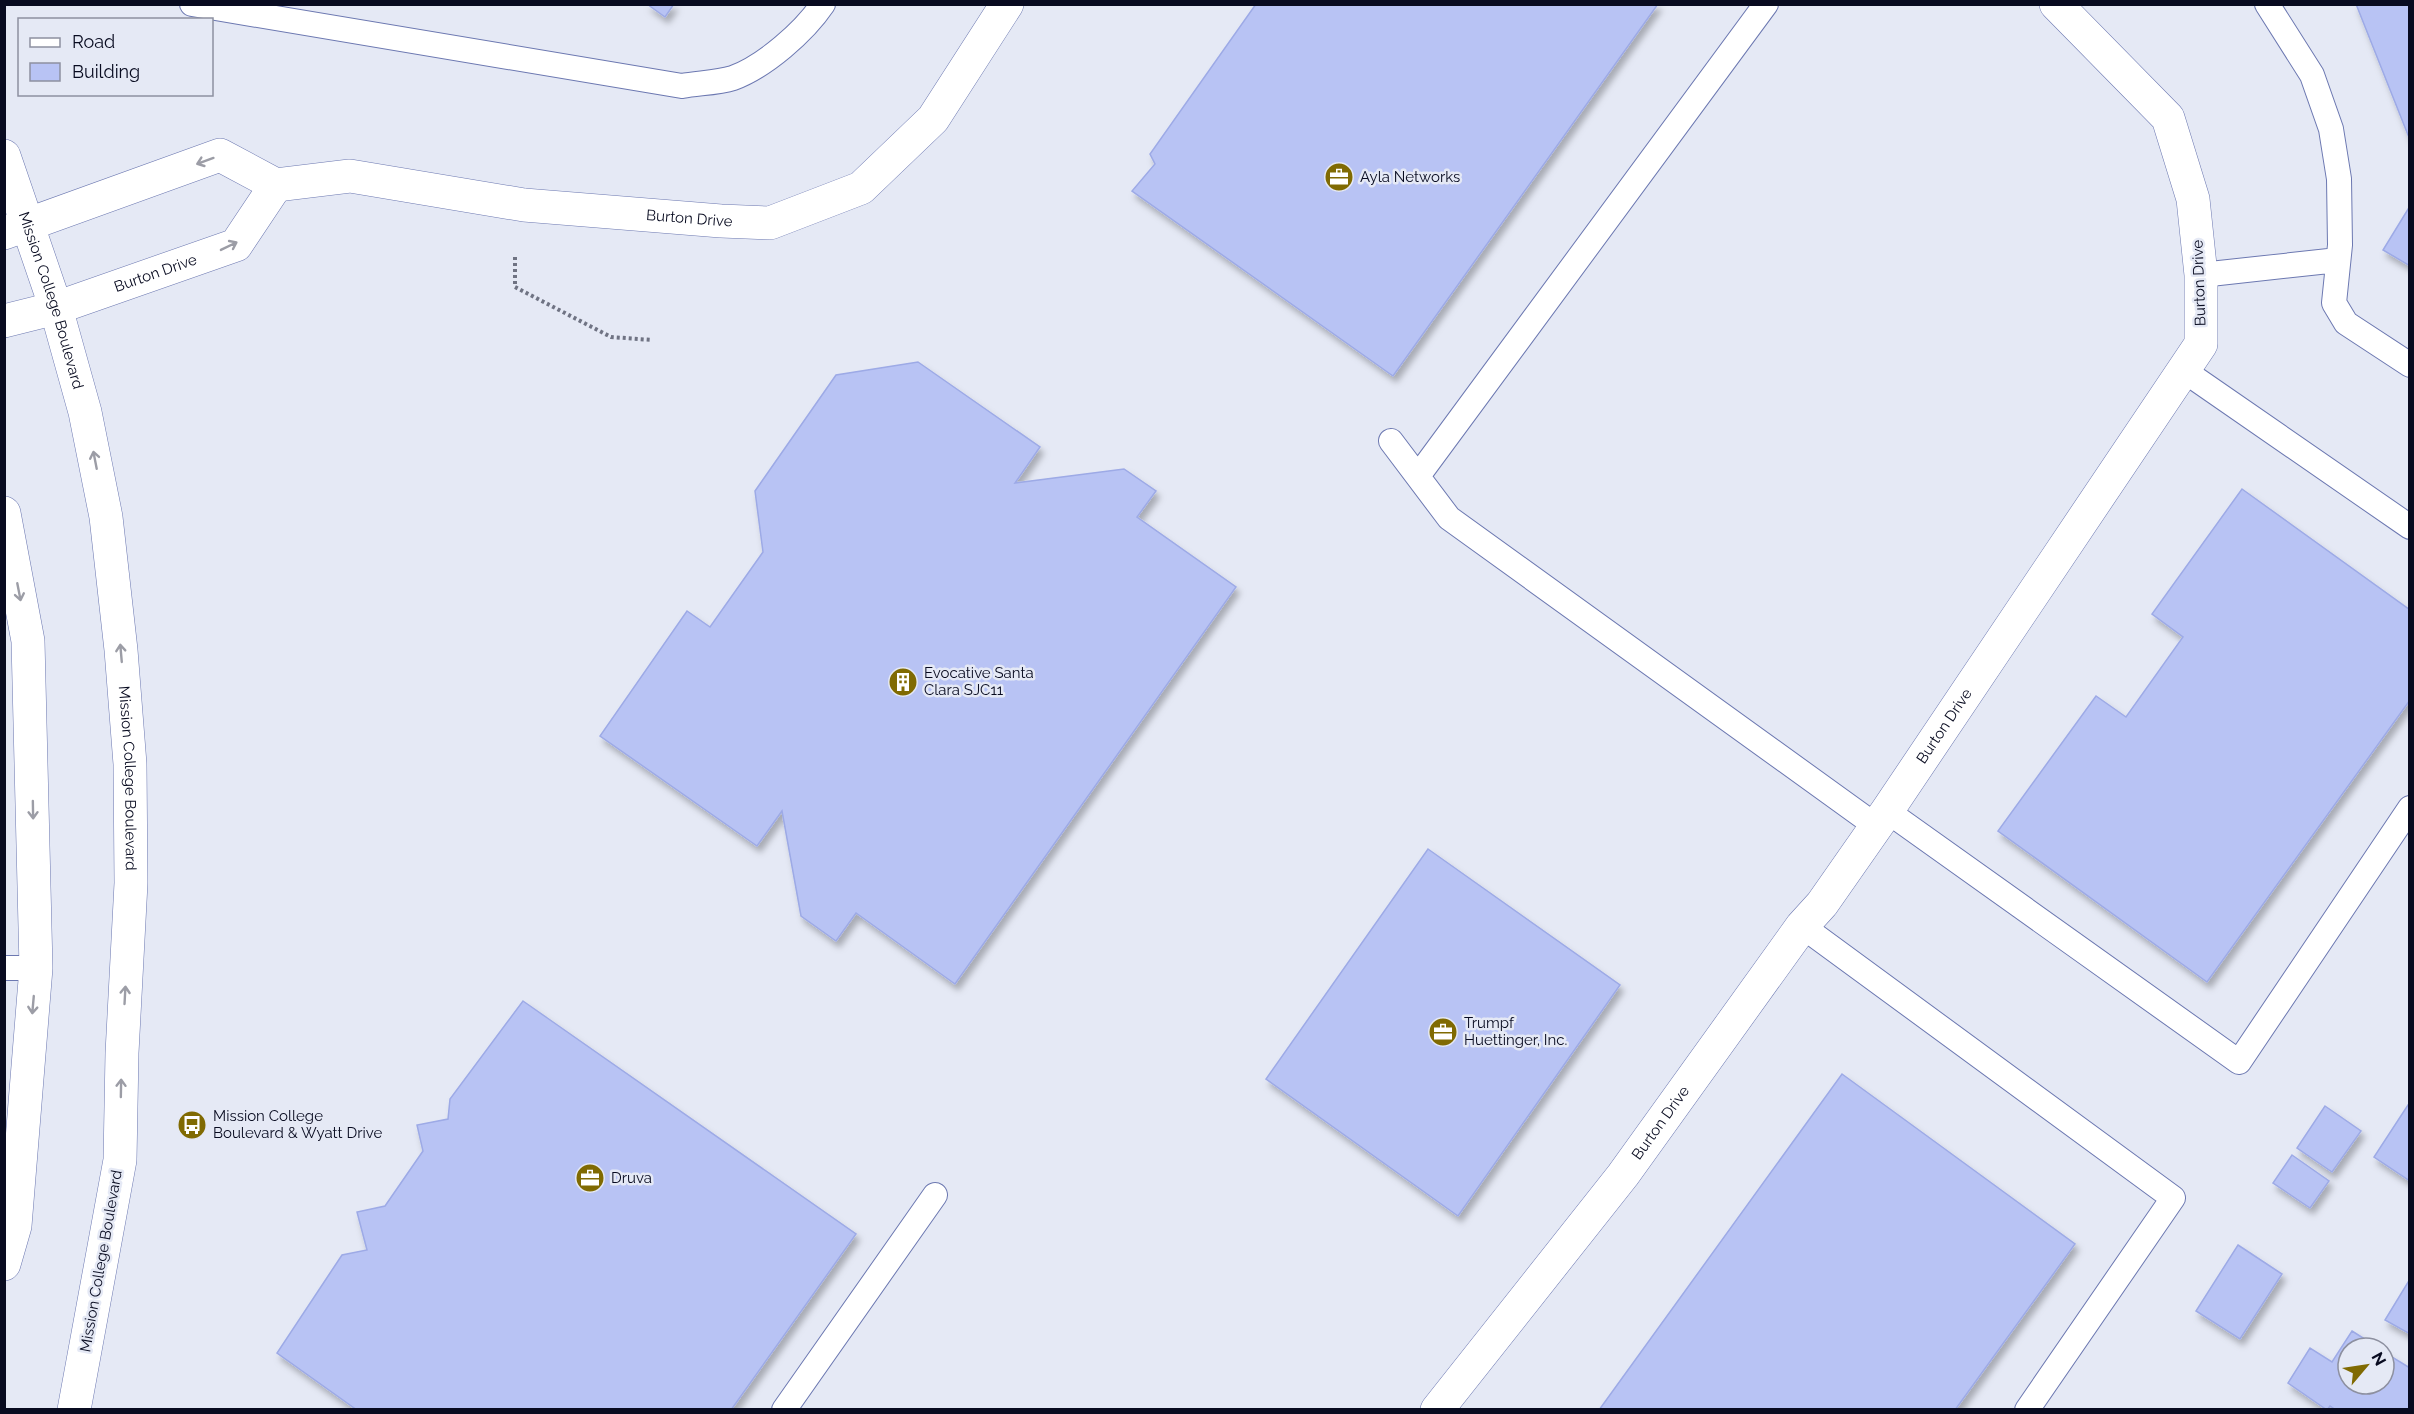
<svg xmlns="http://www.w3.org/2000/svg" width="2414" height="1414" viewBox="0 0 2414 1414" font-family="Raleway,sans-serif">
<defs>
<filter id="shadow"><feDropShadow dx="3.5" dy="6" stdDeviation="3" flood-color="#0004"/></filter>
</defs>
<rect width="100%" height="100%" fill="#e5e9f5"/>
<path fill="#b8c3f4" stroke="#9daae6" stroke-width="1.5" filter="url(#shadow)" d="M647 4H674L665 17Z
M1256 4H1658L1393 376 1132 191 1155 164 1150 154Z
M2356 4H2410V140Z
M2410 206V266L2383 250Z
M918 362 1040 447 1015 483 1124 469 1156 491 1137 517 1236 587 955 984 856 913 836 941 801 916 782 811 757 846 600 736 687 611 710 627 763 552 755 491 836 375Z
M2242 489 2410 610V700L2207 982 1998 831 2096 696 2126 717 2183 637 2152 614Z
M1428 849 1620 985 1458 1216 1266 1079Z
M523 1001 856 1234 731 1410H357L277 1353 342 1255 367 1250 357 1212 385 1206 423 1151 417 1125 448 1119 450 1099Z
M1842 1074 2075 1244 1955 1410H1599Z
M2408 1105 2410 1106V1181L2374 1157Z
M2325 1106 2361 1131 2332 1172 2297 1148Z
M2292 1155 2329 1181 2310 1208 2273 1183Z
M2238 1245 2282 1274 2240 1339 2196 1311Z
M2410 1279V1334L2385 1320Z
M2352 1331 2379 1348H2348V1384H2384V1352L2410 1368V1410H2336L2330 1406 2327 1410 2288 1383 2310 1348 2332 1362Z"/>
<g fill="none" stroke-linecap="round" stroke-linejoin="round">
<g stroke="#6c78b1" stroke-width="26">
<path id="service" d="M192 4 682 86C698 83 717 83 733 78 765 66 804 32 823 4
M2267 4 2312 75 2331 129 2339 179 2340 245 2334 303 2346 323 2410 365
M2201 275 2338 260
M2183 370 2410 527
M1391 441 1449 518 1876 826
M1418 476 1766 4
M1887 811 2239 1062 2410 808
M1802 926 2173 1198 2027 1410
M4 968H36
M784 1410 935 1195"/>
</g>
<g stroke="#6c78b1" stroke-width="34">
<g id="minor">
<path id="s1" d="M4 233 220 155 276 185 350 176 524 205 721 221 770 223 861 188 933 119 1007 4"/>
<path id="s2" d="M4 321 56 308 236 245 276 185"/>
<path id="s3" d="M1437 1410 1623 1175 1802 926 1822 904 1887 811 2201 344V275L2193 199 2168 118 2056 4"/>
</g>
</g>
<g stroke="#6c78b1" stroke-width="34">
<g id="secondary">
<path id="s4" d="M4 156 56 308 85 412 106 517 121 650 130 764 131 883 122 1053 120 1160 74 1410"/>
<path d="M4 513 28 641 36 968 15 1226 4 1264"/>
</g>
</g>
<path stroke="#6f7383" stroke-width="4" stroke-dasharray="3 3" stroke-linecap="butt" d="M515 257V287L611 337 652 340"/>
<use href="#service" stroke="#fff" stroke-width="24"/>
<use href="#minor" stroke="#fff" stroke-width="33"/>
<use href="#secondary" stroke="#fff" stroke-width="33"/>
</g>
<defs><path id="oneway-shaft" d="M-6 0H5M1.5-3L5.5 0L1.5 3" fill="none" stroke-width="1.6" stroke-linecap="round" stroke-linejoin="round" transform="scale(1.5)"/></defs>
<g stroke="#9c9da6">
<use href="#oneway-shaft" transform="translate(205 161) rotate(160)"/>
<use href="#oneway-shaft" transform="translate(229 246) rotate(-26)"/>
<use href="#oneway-shaft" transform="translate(95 460) rotate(-101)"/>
<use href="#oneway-shaft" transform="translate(19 592) rotate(79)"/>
<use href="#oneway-shaft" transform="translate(121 653) rotate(-95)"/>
<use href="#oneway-shaft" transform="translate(33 810) rotate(89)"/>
<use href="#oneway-shaft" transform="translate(125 995) rotate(-87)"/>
<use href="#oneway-shaft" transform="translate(33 1005) rotate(95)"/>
<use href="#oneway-shaft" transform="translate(121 1088) rotate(-89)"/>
</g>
<defs>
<g id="office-disc" transform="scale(1.5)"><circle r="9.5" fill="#806a02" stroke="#e5e9f5"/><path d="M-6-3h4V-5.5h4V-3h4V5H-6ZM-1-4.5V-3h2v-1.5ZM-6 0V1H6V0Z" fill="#fff"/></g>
<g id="building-disc" transform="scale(1.5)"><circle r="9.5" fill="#806a02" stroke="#e5e9f5"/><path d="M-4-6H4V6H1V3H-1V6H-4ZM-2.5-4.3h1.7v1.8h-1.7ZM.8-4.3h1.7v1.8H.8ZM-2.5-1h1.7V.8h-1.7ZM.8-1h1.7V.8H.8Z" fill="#fff"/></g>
<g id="bus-disc" transform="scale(1.5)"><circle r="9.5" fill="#806a02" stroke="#e5e9f5"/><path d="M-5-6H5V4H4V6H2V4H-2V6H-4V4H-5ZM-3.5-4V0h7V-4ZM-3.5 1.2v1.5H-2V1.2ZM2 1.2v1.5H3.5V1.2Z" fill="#fff"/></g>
</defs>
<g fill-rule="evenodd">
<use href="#office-disc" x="1339" y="177"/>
<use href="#building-disc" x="903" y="682"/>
<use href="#office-disc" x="1443" y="1032"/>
<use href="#bus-disc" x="192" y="1125"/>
<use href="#office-disc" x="590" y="1178"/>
</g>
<g text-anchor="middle" stroke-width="5" stroke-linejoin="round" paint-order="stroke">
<g font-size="15" fill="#080b20" stroke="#e5e9f5" text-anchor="start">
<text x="1360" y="182">Ayla Networks</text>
<text x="924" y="678">Evocative Santa<tspan x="924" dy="17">Clara SJC11</tspan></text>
<text x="1464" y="1028">Trumpf<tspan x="1464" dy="17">Huettinger, Inc.</tspan></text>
<text x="213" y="1121">Mission College<tspan x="213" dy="17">Boulevard &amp; Wyatt Drive</tspan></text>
<text x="611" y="1183">Druva</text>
</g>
<g font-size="15" fill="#080b20" stroke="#e5e9f5">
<text dy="5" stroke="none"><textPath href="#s1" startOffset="710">Burton Drive</textPath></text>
<text dy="5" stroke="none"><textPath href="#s2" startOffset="159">Burton Drive</textPath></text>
<text transform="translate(2199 283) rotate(-92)" y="5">Burton Drive</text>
<text dy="5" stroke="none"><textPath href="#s4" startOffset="152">Mission College Boulevard</textPath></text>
<text dy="5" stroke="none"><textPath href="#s3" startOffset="852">Burton Drive</textPath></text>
<text dy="5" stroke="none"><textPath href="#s4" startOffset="638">Mission College Boulevard</textPath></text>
<text dy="5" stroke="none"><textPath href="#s3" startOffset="364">Burton Drive</textPath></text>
<text transform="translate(101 1261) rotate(-80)" y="5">Mission College Boulevard</text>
</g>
</g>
<rect width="2414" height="1414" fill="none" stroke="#080b20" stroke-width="12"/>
<rect x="18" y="18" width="195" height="78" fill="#e5e9f5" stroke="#8d90a0" stroke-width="1.5"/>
<rect x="30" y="38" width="30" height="9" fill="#ffffff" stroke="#8d90a0" stroke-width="1.5"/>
<text x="72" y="48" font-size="18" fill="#080b20">Road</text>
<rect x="30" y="63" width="30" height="18" fill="#b8c3f4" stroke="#8d90a0" stroke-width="1.5"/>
<text x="72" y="78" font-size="18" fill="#080b20">Building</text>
<g transform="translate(2366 1366) rotate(61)"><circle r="28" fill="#e5e9f5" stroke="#8d90a0" stroke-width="1.5"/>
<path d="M0-4.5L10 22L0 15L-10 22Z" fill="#806a02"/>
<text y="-9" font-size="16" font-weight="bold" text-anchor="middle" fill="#080b20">N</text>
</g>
</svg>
